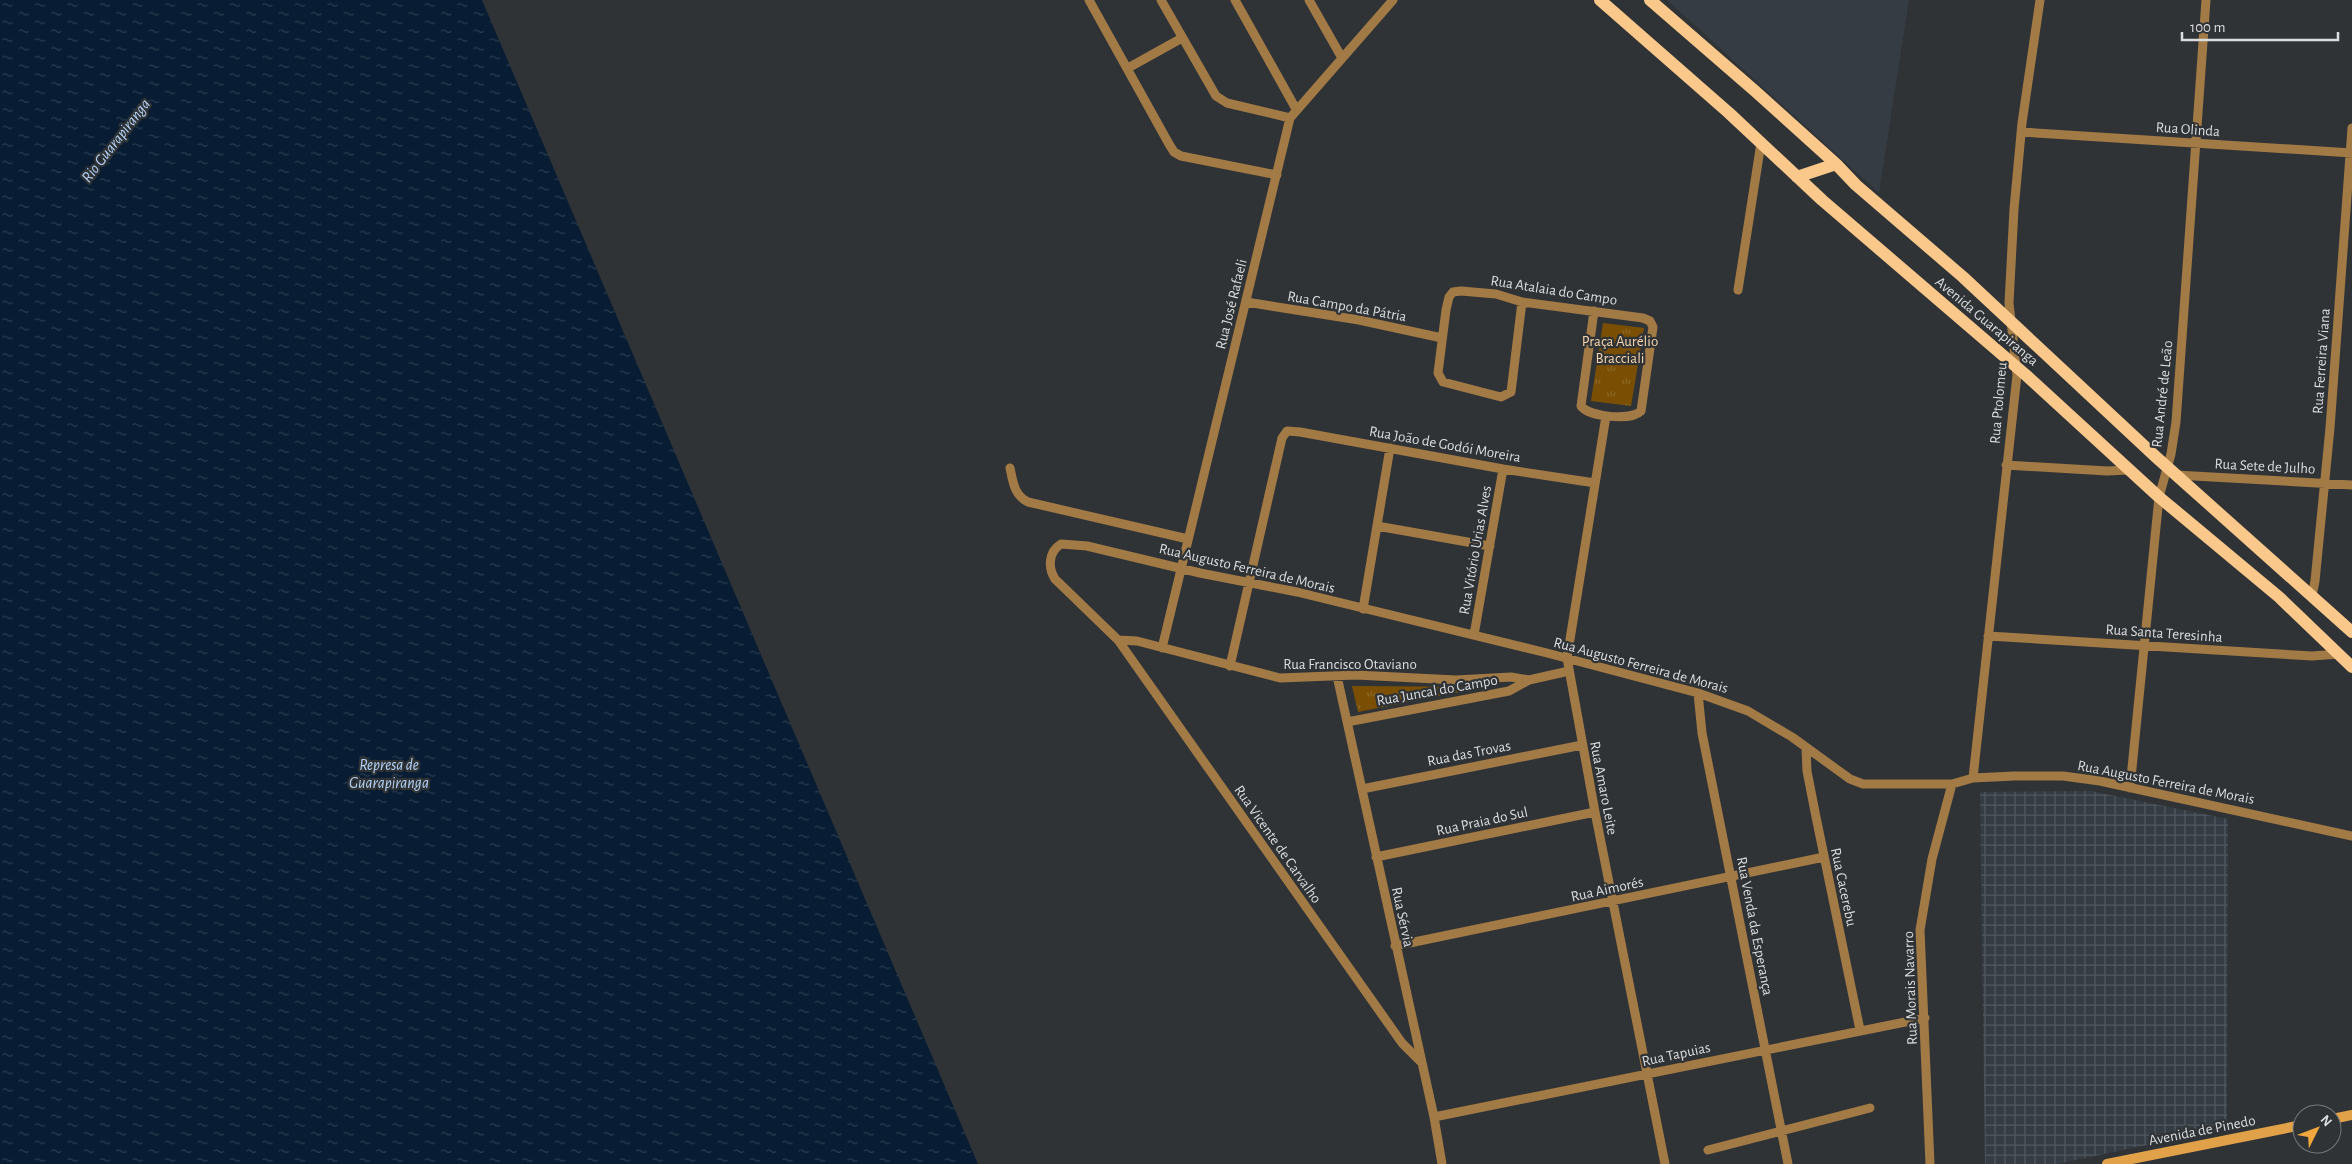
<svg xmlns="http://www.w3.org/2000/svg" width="2352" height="1164" viewBox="0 0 2352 1164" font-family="'Alegreya Sans',sans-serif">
<defs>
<pattern id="industrial-grid" width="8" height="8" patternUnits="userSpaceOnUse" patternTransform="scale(1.25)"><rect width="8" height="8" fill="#363c44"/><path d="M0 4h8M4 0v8" fill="none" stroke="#52585f"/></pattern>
<pattern id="park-tufts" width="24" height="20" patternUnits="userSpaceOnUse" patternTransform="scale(1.25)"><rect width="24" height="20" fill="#7b4f03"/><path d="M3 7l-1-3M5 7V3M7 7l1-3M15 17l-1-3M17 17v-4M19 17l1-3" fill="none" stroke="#8d6827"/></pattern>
<pattern id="water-ripples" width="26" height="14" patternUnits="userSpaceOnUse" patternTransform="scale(1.25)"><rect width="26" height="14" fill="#081d33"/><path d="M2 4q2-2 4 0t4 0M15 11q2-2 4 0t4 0" fill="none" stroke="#2b3d50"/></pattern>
</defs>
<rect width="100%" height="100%" fill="#303336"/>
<path fill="#363c44" d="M1667 0H1909L1879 193 1865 180Z"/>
<path fill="url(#industrial-grid)" d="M2091 791 2228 819 2227 1128 2057 1164H1985L1980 792Z"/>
<path fill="url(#park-tufts)" d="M1603 323 1644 328 1631 406 1591 401Z
M1352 686 1485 687 1358 712Z"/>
<path fill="url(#water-ripples)" d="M0 0H482L978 1164H0Z"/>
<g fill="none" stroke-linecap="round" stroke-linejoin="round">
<path stroke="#a27a46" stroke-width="9" d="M1089 0 1169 144 1174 152 1181 156 1277 175
M1161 0 1216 96 1227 103 1290 118
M1235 0 1296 109
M1309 0 1342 58
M1128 68 1182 38
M2021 132 2352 153
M1738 290 1761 143
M1246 302 1359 320 1442 338
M1522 302 1511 392 1501 397 1443 382 1438 373 1446 310 1449 297 1453 292 1461 291 1496 294 1522 302 1643 318 1650 321 1653 327 1641 411C1631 421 1589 417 1581 406L1594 311
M1606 416 1567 658 1595 812 1665 1164
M2006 465 2107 471 2129 470
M1010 468C1013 482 1014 495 1028 502L1188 539
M2176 475 2352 485
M1377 526 1490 546
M2312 596 2315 581 2330 428 2352 128
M1363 609 1390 448
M1474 635 1503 469
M1988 636 2312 656 2339 654
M1118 640 1402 1043 1420 1061
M1162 648 1290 118 1393 0
M1230 666 1282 438 1287 431 1300 432 1503 469 1595 483
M1569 671 1529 680 1511 677 1456 680 1356 675 1280 678 1137 641 1118 640 1055 579C1048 568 1048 552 1061 544L1087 546 1200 573 1297 592 1547 653 1698 693 1748 711 1792 737 1850 779 1863 784H1952L1973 778 2014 776H2063L2100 781 2352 836
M1337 676 1434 1117 1442 1164
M1698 693 1702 733 1788 1164
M1347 722 1509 691 1529 680
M1806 749 1807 771 1816 817 1860 1030
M1973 778 2017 375 2009 303 2014 209 2022 123 2040 0
M2130 788 2159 497 2171 454 2176 422 2206 0
M1362 789 1582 745
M1376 857 1595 812
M1395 946 1824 857
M1434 1117 1925 1018
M1708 1150 1870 1108
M1930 1164 1920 930 1932 859 1952 784"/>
<path stroke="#e1a149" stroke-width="10" d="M2332 1119 2352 1115
M2107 1164 2302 1125"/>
<path stroke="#f9c88a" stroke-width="12" d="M1600 0 1729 113 1822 200 2027 376 2159 497 2279 597 2352 667
M1650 0 1755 91 1836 164 1856 185 1963 277 2156 457 2352 632
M1797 177 1836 164"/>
</g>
<g text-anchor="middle" stroke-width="4.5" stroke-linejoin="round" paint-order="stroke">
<g font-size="15" fill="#dadcde" stroke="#303336">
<text transform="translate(2188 129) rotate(4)" y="5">Rua Olinda</text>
<text transform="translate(1554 290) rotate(9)" y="5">Rua Atalaia do Campo</text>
<text transform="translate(1231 304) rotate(-76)" y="5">Rua José Rafaeli</text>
<text transform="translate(1347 306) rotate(10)" y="5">Rua Campo da Pátria</text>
<text transform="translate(1987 321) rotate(40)" y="5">Avenida Guarapiranga</text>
<text transform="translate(2321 361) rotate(-86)" y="5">Rua Ferreira Viana</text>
<text transform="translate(2162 394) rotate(-84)" y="5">Rua André de Leão</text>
<text transform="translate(1998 403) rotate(-85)" y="5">Rua Ptolomeu</text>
<text transform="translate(1445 444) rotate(10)" y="5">Rua João de Godói Moreira</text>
<text transform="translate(2265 466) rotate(3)" y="5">Rua Sete de Julho</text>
<text transform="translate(1475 550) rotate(-80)" y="5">Rua Vitório Urias Alves</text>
<text transform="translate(1247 568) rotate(13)" y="5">Rua Augusto Ferreira de Morais</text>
<text transform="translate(2164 633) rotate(4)" y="5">Rua Santa Teresinha</text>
<text x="1350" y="669">Rua Francisco Otaviano</text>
<text transform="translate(1641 665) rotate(15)" y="5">Rua Augusto Ferreira de Morais</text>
<text transform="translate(1437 690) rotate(-10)" y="5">Rua Juncal do Campo</text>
<text transform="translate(1469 753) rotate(-11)" y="5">Rua das Trovas</text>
<text transform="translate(2166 782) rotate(11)" y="5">Rua Augusto Ferreira de Morais</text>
<text transform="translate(1604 788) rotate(79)" y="5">Rua Amaro Leite</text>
<text transform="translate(1482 821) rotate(-12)" y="5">Rua Praia do Sul</text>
<text transform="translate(1278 844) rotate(55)" y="5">Rua Vicente de Carvalho</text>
<text transform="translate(1844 887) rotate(78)" y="5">Rua Cacerebu</text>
<text transform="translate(1607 889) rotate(-12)" y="5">Rua Aimorés</text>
<text transform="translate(1403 917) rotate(78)" y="5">Rua Sérvia</text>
<text transform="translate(1755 926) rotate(79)" y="5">Rua Venda da Esperança</text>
<text transform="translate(1910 988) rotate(-92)" y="5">Rua Morais Navarro</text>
<text transform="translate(1676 1054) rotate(-12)" y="5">Rua Tapuias</text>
<text transform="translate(2202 1130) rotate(-11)" y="5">Avenida de Pinedo</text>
</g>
<g font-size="15" fill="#f4d4ac" stroke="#303336">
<text x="1620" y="346">Praça Aurélio<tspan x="1620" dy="17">Bracciali</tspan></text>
</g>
<g font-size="16" font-style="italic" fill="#b2d3f8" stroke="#303336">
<text transform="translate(115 140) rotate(-52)" y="6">Rio Guarapiranga</text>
<text x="389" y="770">Represa de<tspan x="389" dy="18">Guarapiranga</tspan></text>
</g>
</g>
<g transform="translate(2317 1129) rotate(48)"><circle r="24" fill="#303336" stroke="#747779"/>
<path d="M0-4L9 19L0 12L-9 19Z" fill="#f0a73e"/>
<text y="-8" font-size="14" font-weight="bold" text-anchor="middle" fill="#dadcde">N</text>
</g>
<path d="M2182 32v8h156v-8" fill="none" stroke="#dadcde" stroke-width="2.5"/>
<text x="2190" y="32" font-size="15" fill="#dadcde" stroke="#303336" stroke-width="4" paint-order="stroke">100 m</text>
</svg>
